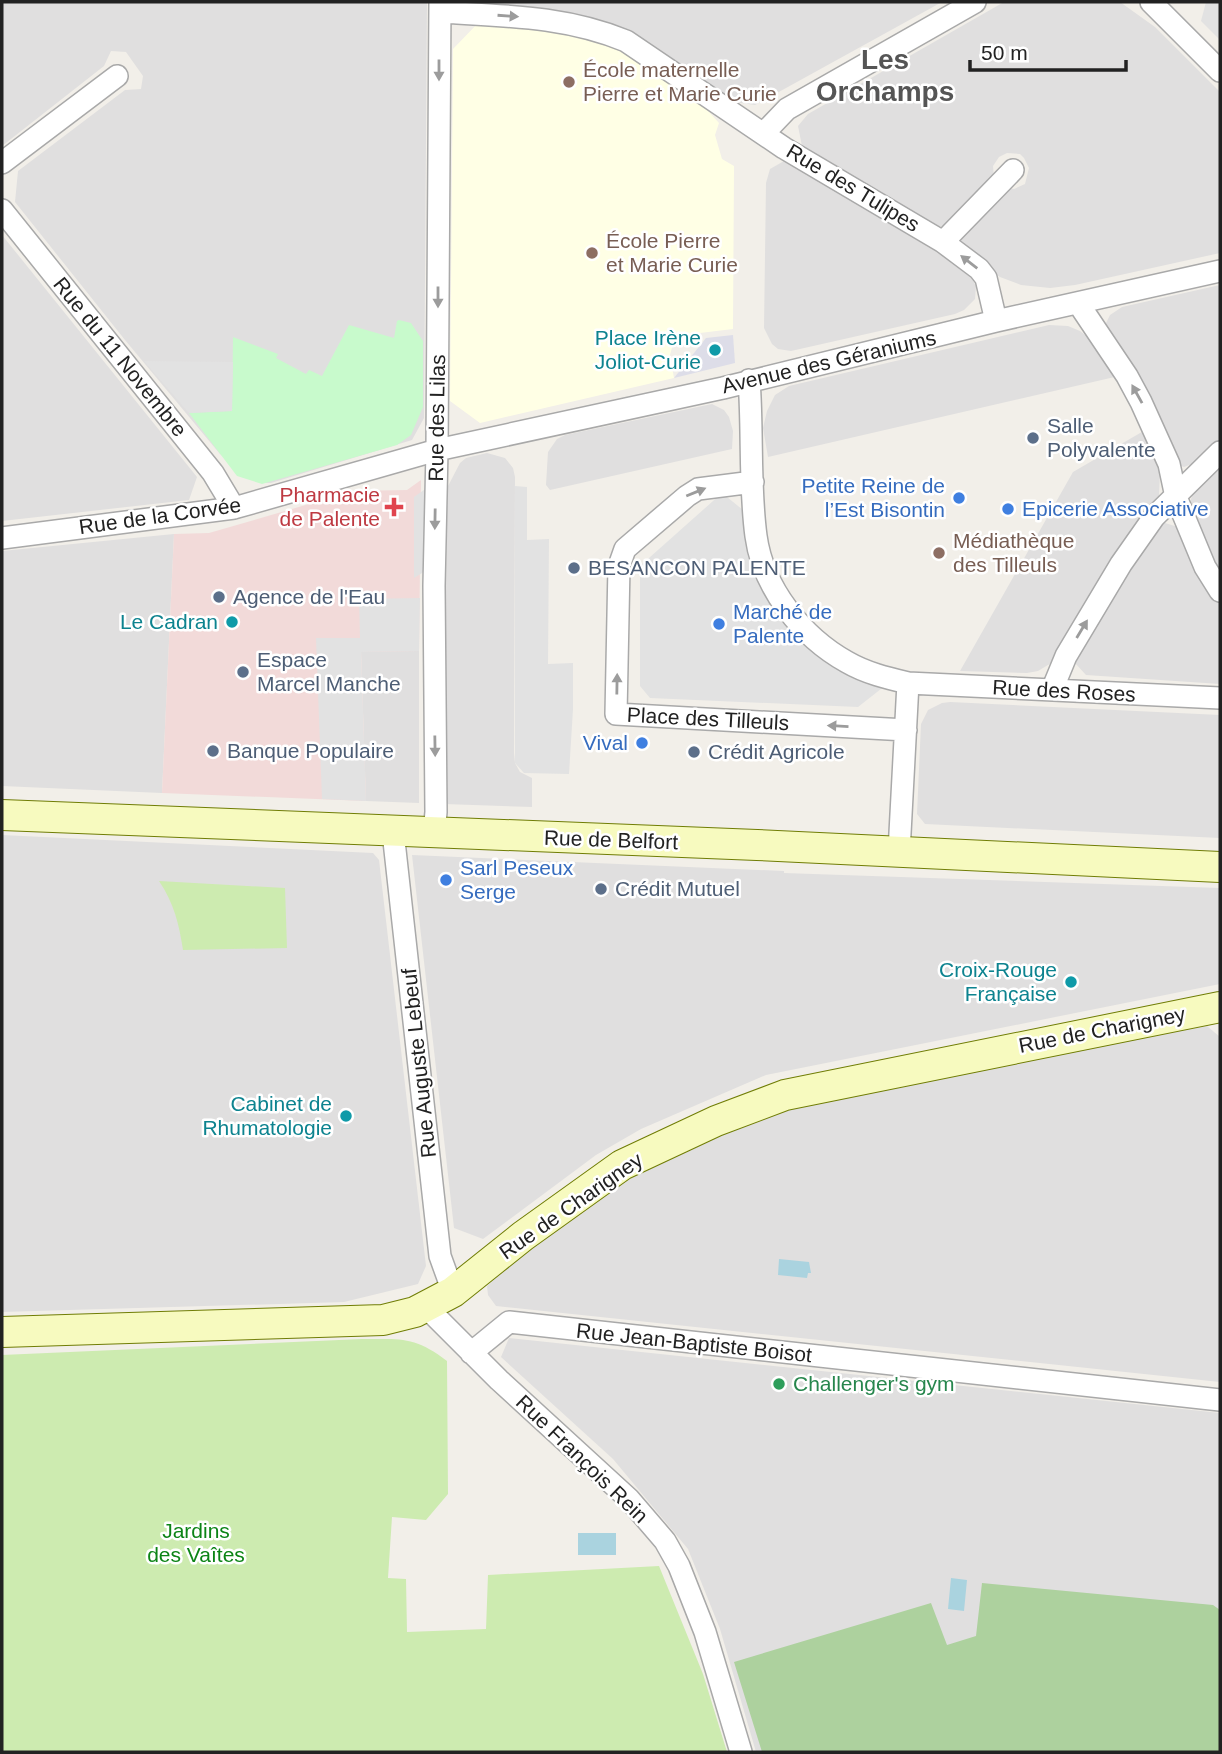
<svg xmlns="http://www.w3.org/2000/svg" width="1222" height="1754" viewBox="0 0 1222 1754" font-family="Arial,sans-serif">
<rect width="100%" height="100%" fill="#f2efe9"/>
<path fill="#e0dfdf" d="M2 2H427L424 418 412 440 271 483H260L220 454 125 340 15 202 18 171 125 90 141 89 143 76 126 52 111 51 104 66 2 146Z
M463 2H942L755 105 735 102 628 36Z
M1004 2H1120L1155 27 1220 92V253L1075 285 1050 288 1021 285 1000 277 978 262 963 247 961 240 963 231 1003 187 1014 189 1025 184 1029 168 1024 158 1020 154 1007 153 999 157 993 166 994 177 948 224 936 228 802 146 798 126 808 114Z
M784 161 794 162 850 194 968 271 976 286 975 299 964 310 955 314 791 351 778 349 772 344 764 328 766 183 770 169Z
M2 235 197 477 189 500 2 521Z
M1220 285V442L1200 461 1184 467 1179 465 1105 325 1110 315 1122 307Z
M1049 325 1068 326 1080 331 1089 338 1119 376 768 457 763 428 767 411 775 395 789 386Z
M712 404 724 410 729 417 733 431 732 449 550 490 546 485 548 452 557 439 565 435Z
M1147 429 1160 472 1159 496 1053 662 1038 671 1027 673 960 671 1073 472Z
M487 453 505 458 513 468 515 477 514 753 515 763 520 772 532 778V807L444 804 447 488 460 463 466 458Z
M1220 459V581L1191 510V499L1196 487Z
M1165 523 1178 527 1209 587 1220 603V684L1086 675 1075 663 1076 651 1158 524Z
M174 534 162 793 2 786V551Z
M361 651H419V803L366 801Z
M950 702 1220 715V838L925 824 917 814 921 724 928 710 942 703Z
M2 835 373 853 379 860 426 1266 418 1284 344 1302 2 1312Z
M412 855 784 871V873L1220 888V984L766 1075 641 1129 596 1155 483 1239 454 1228Z
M1207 1026 1220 1037V1382L496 1306 488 1295 487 1286 535 1244 629 1176 770 1114 1023 1061Z
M509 1338 1220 1413V1752H756L720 1629 688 1549 613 1459 501 1357Z"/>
<path fill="#f2dad9" d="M421 480 419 651 361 652 366 801 162 793 174 534 209 533 354 491 407 490Z"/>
<path fill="#ffffe5" d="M480 21 531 23 621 47 700 102 719 123 715 135 722 159 734 166 733 329 675 336 670 355 674 378 480 423 450 401 453 49Z"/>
<path fill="#cdebb0" d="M159 881 285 888 287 948 183 950C179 924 174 903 159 881Z
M362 1339C401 1339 415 1336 447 1361L448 1494 426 1520 392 1517 388 1578 406 1579 407 1632 486 1629 488 1575 659 1566 703 1674 727 1752H2V1355Z"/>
<path fill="#add19e" d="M982 1583 1213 1605 1220 1610V1752H762L734 1662 931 1603 947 1645 976 1636Z"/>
<path fill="#c8facc" d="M399 320 411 323 423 341V407L411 435 397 445 262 484 237 476 189 413 232 411 233 337 278 354 276 358 306 374 309 370 322 376 349 325 394 338 397 321Z"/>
<path fill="#e2e2e2" d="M1206 2H1220V40L1201 21Z
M144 361 233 362 232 411 189 413Z
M515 486 527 487V540L549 539 548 664 573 663V709L569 774 524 773 515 763Z
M428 487 427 570 414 578V497Z
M722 493 743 510 749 551 764 585 886 685 858 707 650 698 640 686V566Z
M420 598 419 651 361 652 366 801 322 799 316 638H360L359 599Z"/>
<path fill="#dddde8" d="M733 335 735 363 674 378 706 338Z"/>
<path fill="#aad3df" d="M779 1259 809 1262 811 1273H808L807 1278 778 1275Z
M578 1533H616V1555H578Z
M951 1578 967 1580 964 1611 948 1609Z"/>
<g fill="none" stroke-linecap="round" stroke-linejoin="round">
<g stroke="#a9a9a9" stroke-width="24">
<path id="street" d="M1151 2 1220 71
M440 12C505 16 565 16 626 41L784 148 943 242 979 269 986 278 996 321
M764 133 787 109 975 2
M2 163 117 76
M2 210 213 473 234 508
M943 242 1013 170
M1078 303 1127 376 1141 402 1169 464 1176 497 1205 567 1220 591
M749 380C753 432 749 484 756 536 763 588 802 637 847 662 866 673 887 678 908 683L1220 698
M753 482 698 489 687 496 625 549 619 566 616 714 906 730
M2 538 234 508 437 450 723 388 996 321 1220 271
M1052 690 1066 656 1121 564 1154 517 1220 452
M393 832 440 1256 453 1292
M434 833 436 812 434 586 437 450 440 2
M899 852 908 683
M427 1308 499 1380 629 1499 665 1541 679 1566 705 1632 741 1752
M471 1353 509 1322 1220 1400"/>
</g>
<g stroke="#707d05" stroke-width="32">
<path id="secondary" d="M2 815 757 845 1220 867
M2 1332 383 1320 415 1312 453 1292 523 1236 622 1165 716 1121 785 1095 1220 1007"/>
</g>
<use href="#street" stroke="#fff" stroke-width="21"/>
<use href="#secondary" stroke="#f7fabf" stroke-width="30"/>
</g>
<defs><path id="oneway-solid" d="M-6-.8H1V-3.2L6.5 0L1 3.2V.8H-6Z" transform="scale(1.75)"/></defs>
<g fill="#9c9c9c">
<use href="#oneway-solid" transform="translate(508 16) rotate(4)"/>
<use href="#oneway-solid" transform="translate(439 70) rotate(90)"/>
<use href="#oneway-solid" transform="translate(969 262) rotate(-142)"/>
<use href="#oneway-solid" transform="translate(438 297) rotate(90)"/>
<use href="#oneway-solid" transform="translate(1137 394) rotate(-119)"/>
<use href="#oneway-solid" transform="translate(696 492) rotate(-22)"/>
<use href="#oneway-solid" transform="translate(435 519) rotate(91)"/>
<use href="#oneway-solid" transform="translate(1082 629) rotate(-59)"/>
<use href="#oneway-solid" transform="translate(617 684) rotate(-89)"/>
<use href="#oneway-solid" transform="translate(838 726) rotate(-177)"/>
<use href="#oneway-solid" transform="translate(435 746) rotate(89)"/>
</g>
<g fill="#8d6e63" stroke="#fff" stroke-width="2.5">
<circle cx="569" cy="82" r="7"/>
<circle cx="592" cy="253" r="7"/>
<circle cx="939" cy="553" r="7"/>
</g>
<g fill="#0f9aa8" stroke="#fff" stroke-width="2.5">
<circle cx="715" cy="350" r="7"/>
<circle cx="232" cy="622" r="7"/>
<circle cx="1071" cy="982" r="7"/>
<circle cx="346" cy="1116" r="7"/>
</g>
<g fill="#5c6f8a" stroke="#fff" stroke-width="2.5">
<circle cx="1033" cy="438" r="7"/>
<circle cx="574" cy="568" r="7"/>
<circle cx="219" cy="597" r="7"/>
<circle cx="243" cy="672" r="7"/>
<circle cx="213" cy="751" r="7"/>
<circle cx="694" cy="752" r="7"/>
<circle cx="601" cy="889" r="7"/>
</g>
<g fill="#3f7fe0" stroke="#fff" stroke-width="2.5">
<circle cx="959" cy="498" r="7"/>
<circle cx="1008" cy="509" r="7"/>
<circle cx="719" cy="624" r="7"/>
<circle cx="642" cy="743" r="7"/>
<circle cx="446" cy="880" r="7"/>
</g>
<path fill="#e0444e" stroke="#fff" stroke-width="2.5" d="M390.5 496.5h7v7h7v7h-7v7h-7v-7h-7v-7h7z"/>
<circle fill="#2e9e5b" stroke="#fff" stroke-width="2.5" cx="779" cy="1384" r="7"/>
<g text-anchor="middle" stroke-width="5" stroke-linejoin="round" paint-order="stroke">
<g font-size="21" fill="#785e54" stroke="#fff" text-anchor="start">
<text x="583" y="77">École maternelle<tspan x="583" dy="24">Pierre et Marie Curie</tspan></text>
<text x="606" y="248">École Pierre<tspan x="606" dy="24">et Marie Curie</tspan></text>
<text x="953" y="548">Médiathèque<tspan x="953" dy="24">des Tilleuls</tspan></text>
</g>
<g font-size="21" fill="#222" stroke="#fff">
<text transform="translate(853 188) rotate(31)" y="7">Rue des Tulipes</text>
<text transform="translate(120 357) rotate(51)" y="7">Rue du 11 Novembre</text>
<text transform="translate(829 362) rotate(-13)" y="7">Avenue des Géraniums</text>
<text transform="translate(437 418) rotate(-89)" y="7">Rue des Lilas</text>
<text transform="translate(160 516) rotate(-8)" y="7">Rue de la Corvée</text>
<text transform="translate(1064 691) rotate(3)" y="7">Rue des Roses</text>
<text transform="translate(708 719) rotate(3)" y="7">Place des Tilleuls</text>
<text transform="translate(611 840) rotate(2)" y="7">Rue de Belfort</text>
<text transform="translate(1102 1030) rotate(-11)" y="7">Rue de Charigney</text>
<text transform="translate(419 1063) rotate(-96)" y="7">Rue Auguste Lebeuf</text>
<text transform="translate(571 1206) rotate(-35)" y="7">Rue de Charigney</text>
<text transform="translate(694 1343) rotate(6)" y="7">Rue Jean-Baptiste Boisot</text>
<text transform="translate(582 1459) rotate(44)" y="7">Rue François Rein</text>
</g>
<g font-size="21" fill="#0d838f" stroke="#fff" text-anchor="end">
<text x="701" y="345">Place Irène<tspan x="701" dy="24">Joliot-Curie</tspan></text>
<text x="218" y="629">Le Cadran</text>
<text x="1057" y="977">Croix-Rouge<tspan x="1057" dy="24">Française</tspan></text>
<text x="332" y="1111">Cabinet de<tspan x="332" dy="24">Rhumatologie</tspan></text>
</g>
<g font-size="21" fill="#4e5e75" stroke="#fff" text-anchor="start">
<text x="1047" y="433">Salle<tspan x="1047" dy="24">Polyvalente</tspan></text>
<text x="588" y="575">BESANCON PALENTE</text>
<text x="233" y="604">Agence de l'Eau</text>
<text x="257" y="667">Espace<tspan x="257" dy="24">Marcel Manche</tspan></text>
<text x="227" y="758">Banque Populaire</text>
<text x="708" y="759">Crédit Agricole</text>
<text x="615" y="896">Crédit Mutuel</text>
</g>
<g font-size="21" fill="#366cbe" stroke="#fff" text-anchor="start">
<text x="945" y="493" text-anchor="end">Petite Reine de<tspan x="945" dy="24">l’Est Bisontin</tspan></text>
<text x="1022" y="516">Epicerie Associative</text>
<text x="733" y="619">Marché de<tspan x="733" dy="24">Palente</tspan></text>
<text x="628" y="750" text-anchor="end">Vival</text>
<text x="460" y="875">Sarl Peseux<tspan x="460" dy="24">Serge</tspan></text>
</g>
<g font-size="21" fill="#be3a42" stroke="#fff" text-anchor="end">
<text x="380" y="502">Pharmacie<tspan x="380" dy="24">de Palente</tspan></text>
</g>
<g font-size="21" fill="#27864d" stroke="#fff" text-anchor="start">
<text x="793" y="1391">Challenger's gym</text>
</g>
<g font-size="21" fill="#0c8416" stroke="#fff">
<text x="196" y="1538">Jardins<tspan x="196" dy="24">des Vaîtes</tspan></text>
</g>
<g font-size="28" font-weight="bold" fill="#555" stroke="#fff">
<text x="885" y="69">Les<tspan x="885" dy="32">Orchamps</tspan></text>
</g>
</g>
<rect width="1222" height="1754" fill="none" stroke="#222222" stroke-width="7"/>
<path d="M970 60v10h156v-10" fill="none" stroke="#222222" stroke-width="3.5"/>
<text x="981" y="60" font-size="21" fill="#222222" stroke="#ffffff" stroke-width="5" paint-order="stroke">50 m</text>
</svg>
